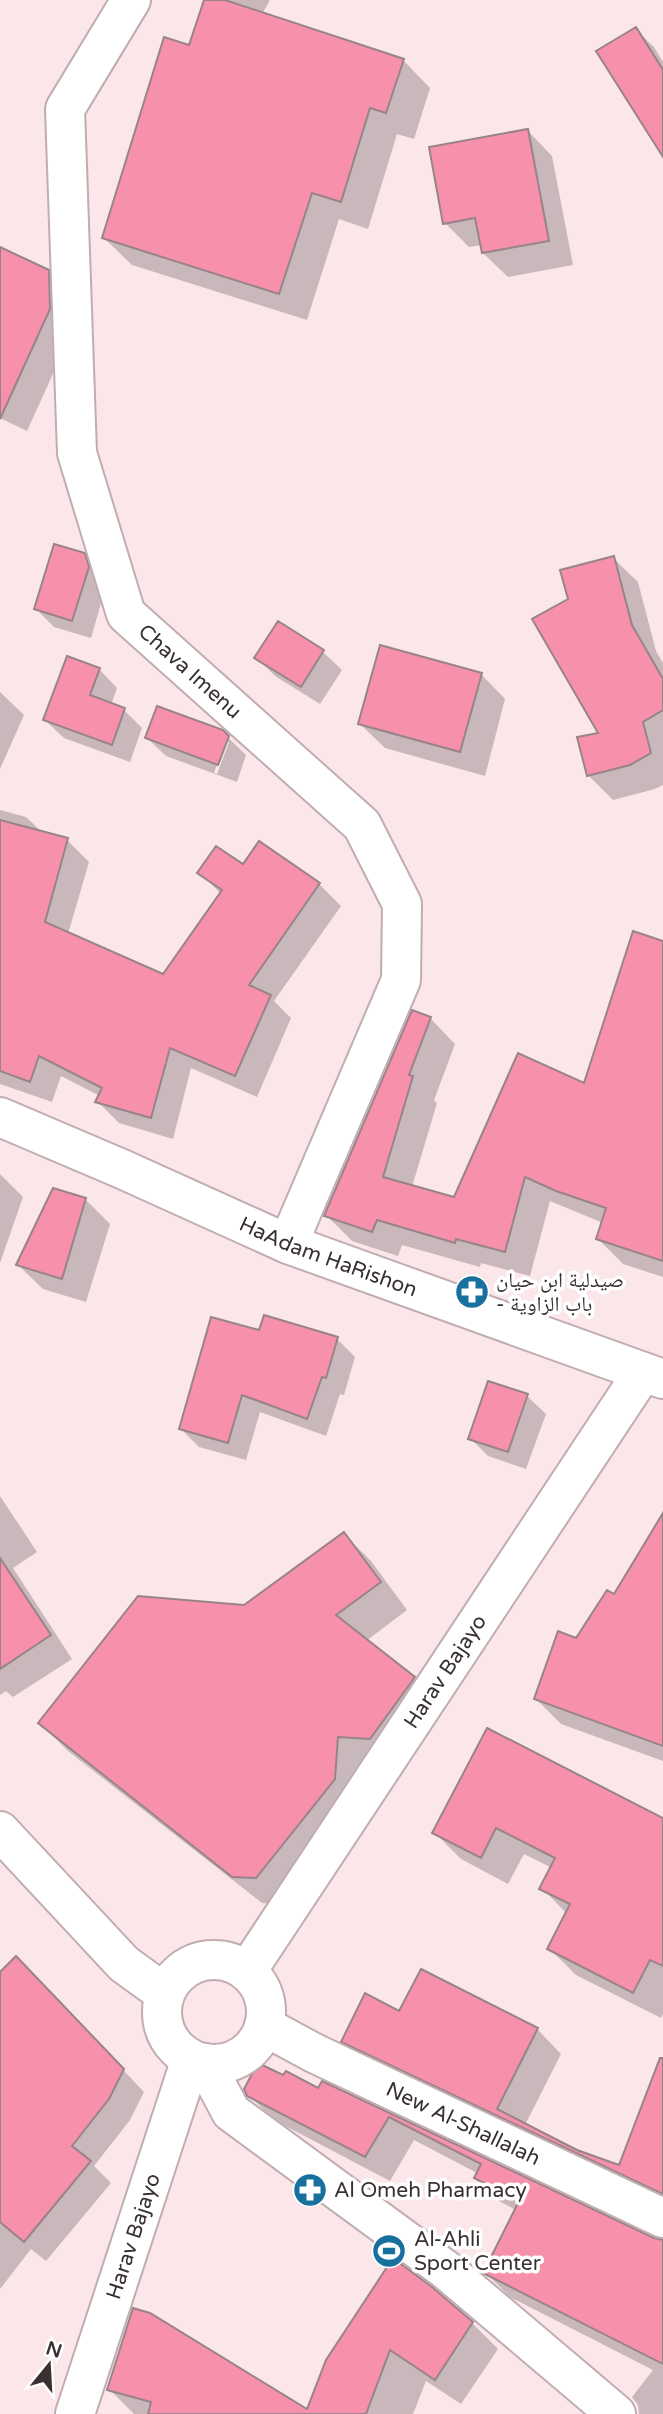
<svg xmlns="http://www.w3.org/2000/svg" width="663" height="2414" viewBox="0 0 663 2414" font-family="'Varela Round','Noto Naskh Arabic',sans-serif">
<rect width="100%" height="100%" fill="#fbe6ea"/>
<path fill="#0003" fill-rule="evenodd" d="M205 0H270L262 14 403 60 430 88 414 139 397 134 368 229 339 219 307 320 132 265 104 238 190 47Z
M635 29 654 47 663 62V146Z
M528 131 552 156 573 265 508 277 483 253 482 245 469 247 445 223Z
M0 249 48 271 70 294 72 332 27 431 0 418Z
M84 554 102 573 106 586 91 638 54 627 36 609Z
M613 558 638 582 656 651 663 663V785L655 789 613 800 588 775 600 734 570 600Z
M279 623 323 652 342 670 320 704 275 676 257 658Z
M99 669 117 688 111 705 124 710 142 728 130 762 64 738 45 720Z
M481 674 505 699 485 776 385 748 360 724Z
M0 692 24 715 0 769Z
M222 732 246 755 237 782 166 756 147 738ZM225 742H229L217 774 214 773Z
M0 810 26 817 43 833 67 840 89 862 68 934 163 976 221 894 200 873 243 867 319 884 341 906 274 1001 291 1018 257 1097 191 1068 173 1139 119 1123 97 1101 100 1096 61 1076 52 1102 0 1084Z
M663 943V1277L623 1264 598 1239 603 1223 550 1201 530 1276 481 1263 480 1267 402 1245 398 1256 352 1241 326 1215 430 1018 455 1044 434 1100 437 1103 412 1187 455 1199 585 1085Z
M0 1174 23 1197 0 1263Z
M85 1199 110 1224 86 1302 43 1289 18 1265Z
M261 1332 337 1339 355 1357 344 1395 340 1394 326 1436 260 1412 246 1460 199 1447 181 1429Z
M489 1383 527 1396 546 1414 526 1469 488 1456 470 1438Z
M0 1496 37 1552 13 1568 72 1659 13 1697 6 1691 0 1695Z
M663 1517V1761L561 1724 536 1699 577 1640 614 1596Z
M344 1534 371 1561 407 1610 366 1641 414 1679 441 1706 284 1905 262 1903 68 1751 40 1723 244 1607Z
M487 1730 663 1820V2014L661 2018 576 1975 549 1948 567 1914 542 1888 552 1868 524 1854 508 1884 461 1859 434 1832Z
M0 1975 37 1979 144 2092 130 2120 94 2166 111 2183 46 2261 31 2249 0 2289Z
M400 2013 537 2029 561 2054 525 2125 576 2152 620 2167 663 2100V2205L368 2066 343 2041Z
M323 2083 653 2239 663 2241V2414H639L638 2405 632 2397 653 2370 510 2297 485 2272 516 2210 501 2202 476 2178 479 2174 414 2140 390 2181 274 2120 249 2095 319 2091Z
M472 2323 498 2349 461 2404 426 2381 413 2414H134L109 2389 308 2411 327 2361Z"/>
<path fill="#f790ab" stroke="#988488" stroke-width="2" d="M204 0H225L404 59 386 113 370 108 341 202 312 193 279 294 102 238 164 37 189 45Z
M636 27 663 70V157L596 51Z
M528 129 549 241 482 253 475 218 443 224 429 147Z
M0 247 49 270 50 309 0 419Z
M54 544 85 553 89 567 72 621 34 609Z
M614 556 632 625 663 679V710L643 722 651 753 630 765 587 776 577 737 598 733 532 619 568 599 560 570Z
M278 621 324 650 301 687 254 658Z
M380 645 482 673 460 752 358 724Z
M67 656 100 668 90 695 125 708 112 745 43 720Z
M157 706 223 730 229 736 218 765 145 738Z
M0 820 68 838 45 922 163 974 222 890 197 873 216 846 243 864 259 841 320 883 249 985 271 995 235 1076 170 1048 151 1118 95 1102 102 1088 39 1056 30 1082 0 1071Z
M633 931 663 941V1261L596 1239 606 1208 556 1191 525 1177 505 1252 456 1239 455 1243 377 1220 372 1232 324 1216 412 1010 431 1017 409 1075 413 1076 383 1177 454 1197 518 1053 584 1083Z
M53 1188 86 1198 62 1279 16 1265Z
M264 1315 338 1337 326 1378 322 1377 307 1419 242 1395 228 1443 179 1429 211 1317 259 1330Z
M488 1381 528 1394 508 1452 468 1439Z
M663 1513V1746L534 1699 558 1631 576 1638 607 1590 614 1594Z
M344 1532 381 1582 336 1615 415 1677 370 1739 338 1737 335 1779 256 1878 232 1877 38 1723 138 1596 244 1605Z
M0 1558 51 1635 0 1669Z
M487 1728 663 1818V1966L650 1960 633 1993 547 1949 570 1904 539 1889 555 1858 496 1828 481 1858 432 1833Z
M16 1956 124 2069 109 2099 72 2146 91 2161 24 2242 0 2222V1972Z
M421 1969 538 2028 497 2109 577 2150 619 2165 660 2058H663V2194L341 2042 365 1993 399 2011Z
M258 2063 283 2075 286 2071 318 2088 322 2081 654 2238 663 2240V2364L483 2273 519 2201 474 2178 481 2164 389 2117 365 2157 247 2096 244 2089Z
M393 2258 432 2287 473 2322 435 2380 390 2350 366 2414H148L151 2402 107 2390 133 2308 150 2313 307 2409 326 2360Z"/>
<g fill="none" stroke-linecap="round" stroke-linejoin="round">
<g stroke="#c1adb1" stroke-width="42">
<g id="street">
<path id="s1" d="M264 2026 314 2053 663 2218"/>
<path d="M205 2063 231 2112 446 2270 616 2414"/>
</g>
</g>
<g stroke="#c1adb1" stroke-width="42">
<g id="secondary">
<path id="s2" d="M131 0 65 109 77 453 126 614 362 825 402 904 401 980 288 1244"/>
<path id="s3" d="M0 1117 122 1169 288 1244 663 1379"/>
<path d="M0 1831 124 1964 164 1993"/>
<circle cx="214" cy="2012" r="52"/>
<path id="s4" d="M247 1971 643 1372"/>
<path id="s5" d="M75 2414 191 2059"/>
</g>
</g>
<use href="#street" stroke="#fff" stroke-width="38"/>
<use href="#secondary" stroke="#fff" stroke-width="38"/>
</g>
<defs>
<g id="pharmacy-disc" transform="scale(1.75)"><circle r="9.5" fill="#18709f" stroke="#fff"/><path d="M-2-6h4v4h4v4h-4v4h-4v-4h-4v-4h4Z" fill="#fff"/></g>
<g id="stadium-disc" transform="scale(1.75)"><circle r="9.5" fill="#18709f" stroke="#fff"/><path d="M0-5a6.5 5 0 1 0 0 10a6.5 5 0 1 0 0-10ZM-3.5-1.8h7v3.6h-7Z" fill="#fff"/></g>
</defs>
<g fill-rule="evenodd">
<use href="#pharmacy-disc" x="472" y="1292"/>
<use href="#pharmacy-disc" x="310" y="2190"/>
<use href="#stadium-disc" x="389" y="2251"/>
</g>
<g text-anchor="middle" stroke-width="7" stroke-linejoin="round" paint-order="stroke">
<g font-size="21" fill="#383031" stroke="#fff">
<text dy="7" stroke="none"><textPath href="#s2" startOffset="726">Chava Imenu</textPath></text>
<text dy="7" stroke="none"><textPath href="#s3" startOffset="357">HaAdam HaRishon</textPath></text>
<text dy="7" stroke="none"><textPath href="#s4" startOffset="359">Harav Bajayo</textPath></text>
<text dy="7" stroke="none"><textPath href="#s1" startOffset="222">New Al-Shallalah</textPath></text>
<text dy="7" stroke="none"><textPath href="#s5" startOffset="187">Harav Bajayo</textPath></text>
</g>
<g font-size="21" fill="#383031" stroke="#fff" text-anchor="start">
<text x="496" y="1287">صيدلية ابن حيان<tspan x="496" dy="24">- باب الزاوية</tspan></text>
<text x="334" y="2197">Al Omeh Pharmacy</text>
<text x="414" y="2246">Al-Ahli<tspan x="414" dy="24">Sport Center</tspan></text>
</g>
</g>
<g transform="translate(49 2365) rotate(18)" stroke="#ffffff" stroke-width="5" paint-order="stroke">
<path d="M0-5L12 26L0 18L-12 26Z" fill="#383031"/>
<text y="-10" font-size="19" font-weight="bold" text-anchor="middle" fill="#383031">N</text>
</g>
</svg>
